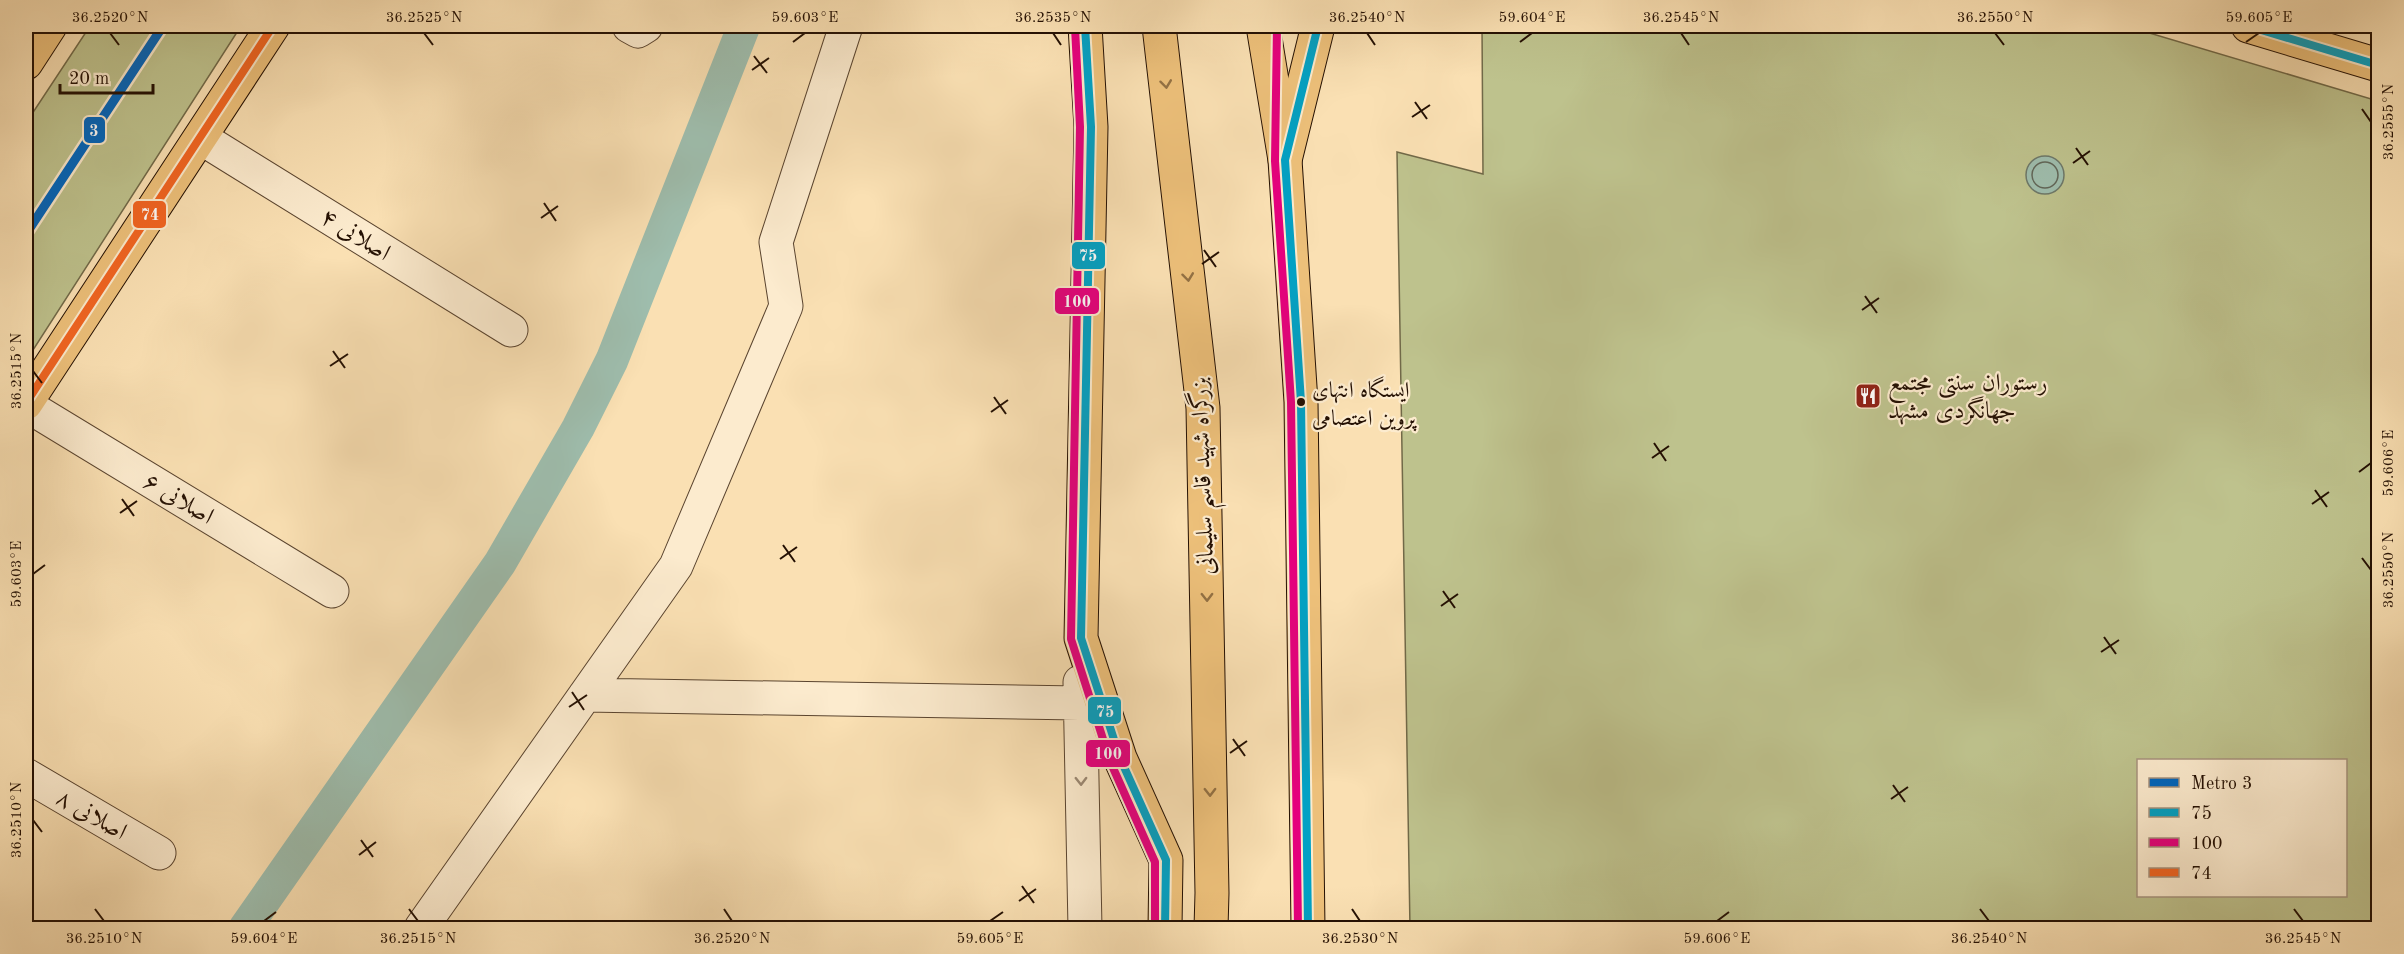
<svg xmlns="http://www.w3.org/2000/svg" width="2404" height="954" viewBox="0 0 2404 954" font-family="'Old Standard TT',Amiri,serif">
<rect width="100%" height="100%" fill="#fae0b3"/>
<filter id="stains"><feTurbulence type="fractalNoise" baseFrequency=".00333" numOctaves="4"/><feColorMatrix values="0 0 0 0 .2 0 0 0 0 .09 0 0 0 0 .02 0 0 0 .5 -.17"/></filter>
<radialGradient id="worn" r=".72"><stop offset=".6" stop-color="#630" stop-opacity="0"/><stop offset="1" stop-color="#630" stop-opacity=".3"/></radialGradient>
<path fill="#bec28d" stroke="#716948" stroke-width="1.5" fill-rule="evenodd" d="M90 26H241L26 361V123Z
M1482 26H2126L2378 101V928H1410L1397 152 1483 174ZM2138 760H2346V896H2138Z"/>
<path fill="#9ebdad" stroke="#6d7869" stroke-width="1.5" d="M2026 175a19 19 0 1 1 38 0a19 19 0 1 1-38 0Z"/>
<g fill="none" stroke-linecap="round" stroke-linejoin="round">
<path stroke="#616658" stroke-width="1.5" d="M2032 175a13 13 0 1 1 26 0a13 13 0 1 1-26 0Z"/>
<path stroke="#9ebdad" stroke-width="33" d="M245 928 500 563 578 428 612 360 744 26"/>
<g stroke="#5a442f" stroke-width="35">
<path id="minor" d="M629 26 638 31 646 26
M201 138 511 330
M26 405 332 591
M1080 682 1085 928
M585 695 1079 703
M26 775 159 853
M421 928 676 566 786 306 776 242 846 26"/>
</g>
<g stroke="#241003" stroke-width="35">
<path id="major" d="M2248 26 2378 65
M26 63 50 26
M1285 160 1318 26
M26 403 273 26"/>
</g>
<g stroke="#241003" stroke-width="35">
<path id="highway" d="M1085 26 1091 127 1081 638 1120 758 1166 860 1165 928
M1159 26 1203 408 1212 893 1211 928
M1263 26 1285 160 1301 402 1308 928"/>
</g>
<use href="#minor" stroke="#fcebce" stroke-width="33"/>
<use href="#major" stroke="#edc07a" stroke-width="33"/>
<use href="#highway" stroke="#edc07a" stroke-width="33"/>
<g stroke="#fcebce" stroke-width="12">
<path id="bus-1" d="M1085 26 1091 127 1081 638 1120 758 1166 860 1165 928
M2248 26 2378 65
M1308 928 1301 402 1285 160 1318 26"/>
</g>
<g stroke="#fcebce" stroke-width="12">
<path id="bus-2" d="M1277 26 1275 161 1291 402 1298 928
M1075 27 1080 127 1071 639 1110 761 1155 862V928"/>
</g>
<g stroke="#fcebce" stroke-width="12">
<path id="bus-3" d="M26 403 273 26"/>
</g>
<use href="#bus-1" stroke="#02a1c4" stroke-width="8"/>
<use href="#bus-2" stroke="#e5007d" stroke-width="8"/>
<use href="#bus-3" stroke="#f26522" stroke-width="8"/>
<g stroke="#fcebce" stroke-width="14">
<path id="metro-1" d="M26 234 163 26"/>
</g>
<use href="#metro-1" stroke="#0065bd" stroke-width="9"/>
</g>
<defs><path id="oneway-chevron" d="M-2-3.5L2.5 0L-2 3.5" fill="none" stroke-width="1.6" stroke-linecap="round" stroke-linejoin="round" transform="scale(1.5)"/></defs>
<g stroke="#937144">
<use href="#oneway-chevron" transform="translate(1166 84) rotate(83)"/>
<use href="#oneway-chevron" transform="translate(1188 277) rotate(83)"/>
<use href="#oneway-chevron" transform="translate(1207 597) rotate(89)"/>
<use href="#oneway-chevron" transform="translate(1210 792) rotate(89)"/>
</g>
<use stroke="#9b8873" href="#oneway-chevron" transform="translate(1081 781) rotate(89)"/>
<path fill="none" stroke="#241003" stroke-width="2" d="M110 33 119 45M424 33 433 45M1053 33 1061 45M1367 33 1375 45M1681 33 1689 45M1995 33 2004 45M793 42 805 33M1520 42 1532 33M2246 42 2259 33M754 56 767 73M752 70 769 58M1415 102 1427 119M2362 109 2371 122M1412 117 1430 105M2076 148 2088 165M2073 163 2090 151M544 203 556 221M541 218 558 206M1204 250 1216 267M1202 264 1219 252M1865 296 1877 313M1862 310 1879 298M333 351 345 368M330 366 348 354M33 371 42 383M994 397 1006 414M991 412 1008 400M1654 443 1666 461M1652 458 1669 446M2359 472 2371 463M2315 490 2327 507M122 499 134 516M2312 504 2329 492M120 513 137 501M783 545 795 562M2362 558 2371 570M780 559 797 547M33 574 45 565M1443 591 1455 608M1441 606 1458 594M2104 637 2116 654M2101 652 2119 640M572 692 584 710M569 707 587 695M1233 739 1245 756M1230 753 1247 741M1893 785 1905 802M1891 799 1908 787M33 820 42 832M361 840 373 857M359 855 376 842M1022 886 1034 903M1019 901 1036 889M95 909 104 921M409 909 418 921M724 909 732 921M1352 909 1360 921M1980 909 1989 921M2294 909 2303 921M264 921 276 912M990 921 1003 912M1717 921 1729 912"/>
<defs>
<g id="restaurant-square" transform="scale(1.35)"><rect x="-9" y="-9" width="18" height="18" rx="4" fill="#8f2418" stroke="#fcebce"/><path d="M-5-6h1v4h1v-4h1v4h1v-4h1v5L-1.5 .5V6h-2V.5L-5-1ZM5-6V6H3V1.5H1.5Q1.5-4 5-6Z" fill="#fff"/></g>
</defs>
<g fill-rule="evenodd">
<use href="#restaurant-square" x="1868" y="396"/>
</g>
<circle fill="#241003" stroke="#fcebce" stroke-width="2" cx="1301" cy="402" r="5"/>
<g text-anchor="middle" stroke-width="4.5" stroke-linejoin="round" paint-order="stroke">
<g font-size="22" fill="#241003" stroke="#fcebce" text-anchor="start">
<text x="1312" y="397">ایستگاه انتهای<tspan x="1312" dy="28">پروین اعتصامی</tspan></text>
</g>
<g font-size="24" fill="#241003" stroke="#fcebce">
<text transform="translate(356 234) rotate(32)" y="8">اصلانی ۴</text>
<text transform="translate(1202 476) rotate(-92)" y="8">بزرگراه شهید قاسم سلیمانی</text>
<text transform="translate(179 498) rotate(31)" y="8">اصلانی ۶</text>
<text transform="translate(92 814) rotate(30)" y="8">اصلانی ۸</text>
</g>
<g font-size="24" fill="#241003" stroke="#fcebce" text-anchor="start">
<text x="1888" y="390">رستوران سنتی مجتمع<tspan x="1888" dy="28">جهانگردی مشهد</tspan></text>
</g>
</g>
<g stroke="#fcebce" stroke-width="2">
<rect x="83" y="116" width="23" height="28" rx="6" fill="#0065bd"/>
<rect x="132" y="200" width="35" height="29" rx="6" fill="#f26522"/>
<rect x="1071" y="241" width="35" height="29" rx="6" fill="#02a1c4"/>
<rect x="1054" y="287" width="46" height="28" rx="6" fill="#e5007d"/>
<rect x="1087" y="696" width="35" height="29" rx="6" fill="#02a1c4"/>
<rect x="1085" y="739" width="46" height="29" rx="6" fill="#e5007d"/>
</g>
<g font-size="16" text-anchor="middle" font-weight="bold" fill="#fff">
<text x="94" y="136">3</text>
<text x="150" y="220">74</text>
<text x="1088" y="261">75</text>
<text x="1077" y="307">100</text>
<text x="1105" y="717">75</text>
<text x="1108" y="759">100</text>
</g>
<rect width="2404" height="954" fill="none" stroke="#fae0b3" stroke-width="66"/>
<rect x="2137" y="759" width="210" height="138" fill="#fcebce" stroke="#a6937d" stroke-width="1.5"/>
<rect x="2149" y="778" width="30" height="9" fill="#0065bd" stroke="#a6937d" stroke-width="1.5"/>
<text x="2191" y="789" font-size="18" fill="#241003">Metro 3</text>
<rect x="2149" y="808" width="30" height="9" fill="#02a1c4" stroke="#a6937d" stroke-width="1.5"/>
<text x="2191" y="819" font-size="18" fill="#241003">75</text>
<rect x="2149" y="838" width="30" height="9" fill="#e5007d" stroke="#a6937d" stroke-width="1.5"/>
<text x="2191" y="849" font-size="18" fill="#241003">100</text>
<rect x="2149" y="868" width="30" height="9" fill="#f26522" stroke="#a6937d" stroke-width="1.5"/>
<text x="2191" y="879" font-size="18" fill="#241003">74</text>
<path d="M60 84v9h93v-9" fill="none" stroke="#241003" stroke-width="3"/>
<text x="69" y="84" font-size="18" fill="#241003" stroke="#fcebce" stroke-width="4.5" paint-order="stroke">20 m</text>
<rect x="33" y="33" width="2338" height="888" fill="none" stroke="#241003" stroke-width="2"/>
<g font-size="15" text-anchor="middle" fill="#241003">
<text x="110" y="22">36.2520°N</text>
<text x="424" y="22">36.2525°N</text>
<text x="805" y="22">59.603°E</text>
<text x="1053" y="22">36.2535°N</text>
<text x="1367" y="22">36.2540°N</text>
<text x="1532" y="22">59.604°E</text>
<text x="1681" y="22">36.2545°N</text>
<text x="1995" y="22">36.2550°N</text>
<text x="2259" y="22">59.605°E</text>
<text transform="translate(2388 122) rotate(-90)" y="5">36.2555°N</text>
<text transform="translate(16 371) rotate(-90)" y="5">36.2515°N</text>
<text transform="translate(2388 463) rotate(-90)" y="5">59.606°E</text>
<text transform="translate(2388 570) rotate(-90)" y="5">36.2550°N</text>
<text transform="translate(16 574) rotate(-90)" y="5">59.603°E</text>
<text transform="translate(16 820) rotate(-90)" y="5">36.2510°N</text>
<text x="104" y="943">36.2510°N</text>
<text x="264" y="943">59.604°E</text>
<text x="418" y="943">36.2515°N</text>
<text x="732" y="943">36.2520°N</text>
<text x="990" y="943">59.605°E</text>
<text x="1360" y="943">36.2530°N</text>
<text x="1717" y="943">59.606°E</text>
<text x="1989" y="943">36.2540°N</text>
<text x="2303" y="943">36.2545°N</text>
</g>
<rect width="100%" height="100%" filter="url(#stains)"/>
<rect width="100%" height="100%" fill="url(#worn)"/>
</svg>
